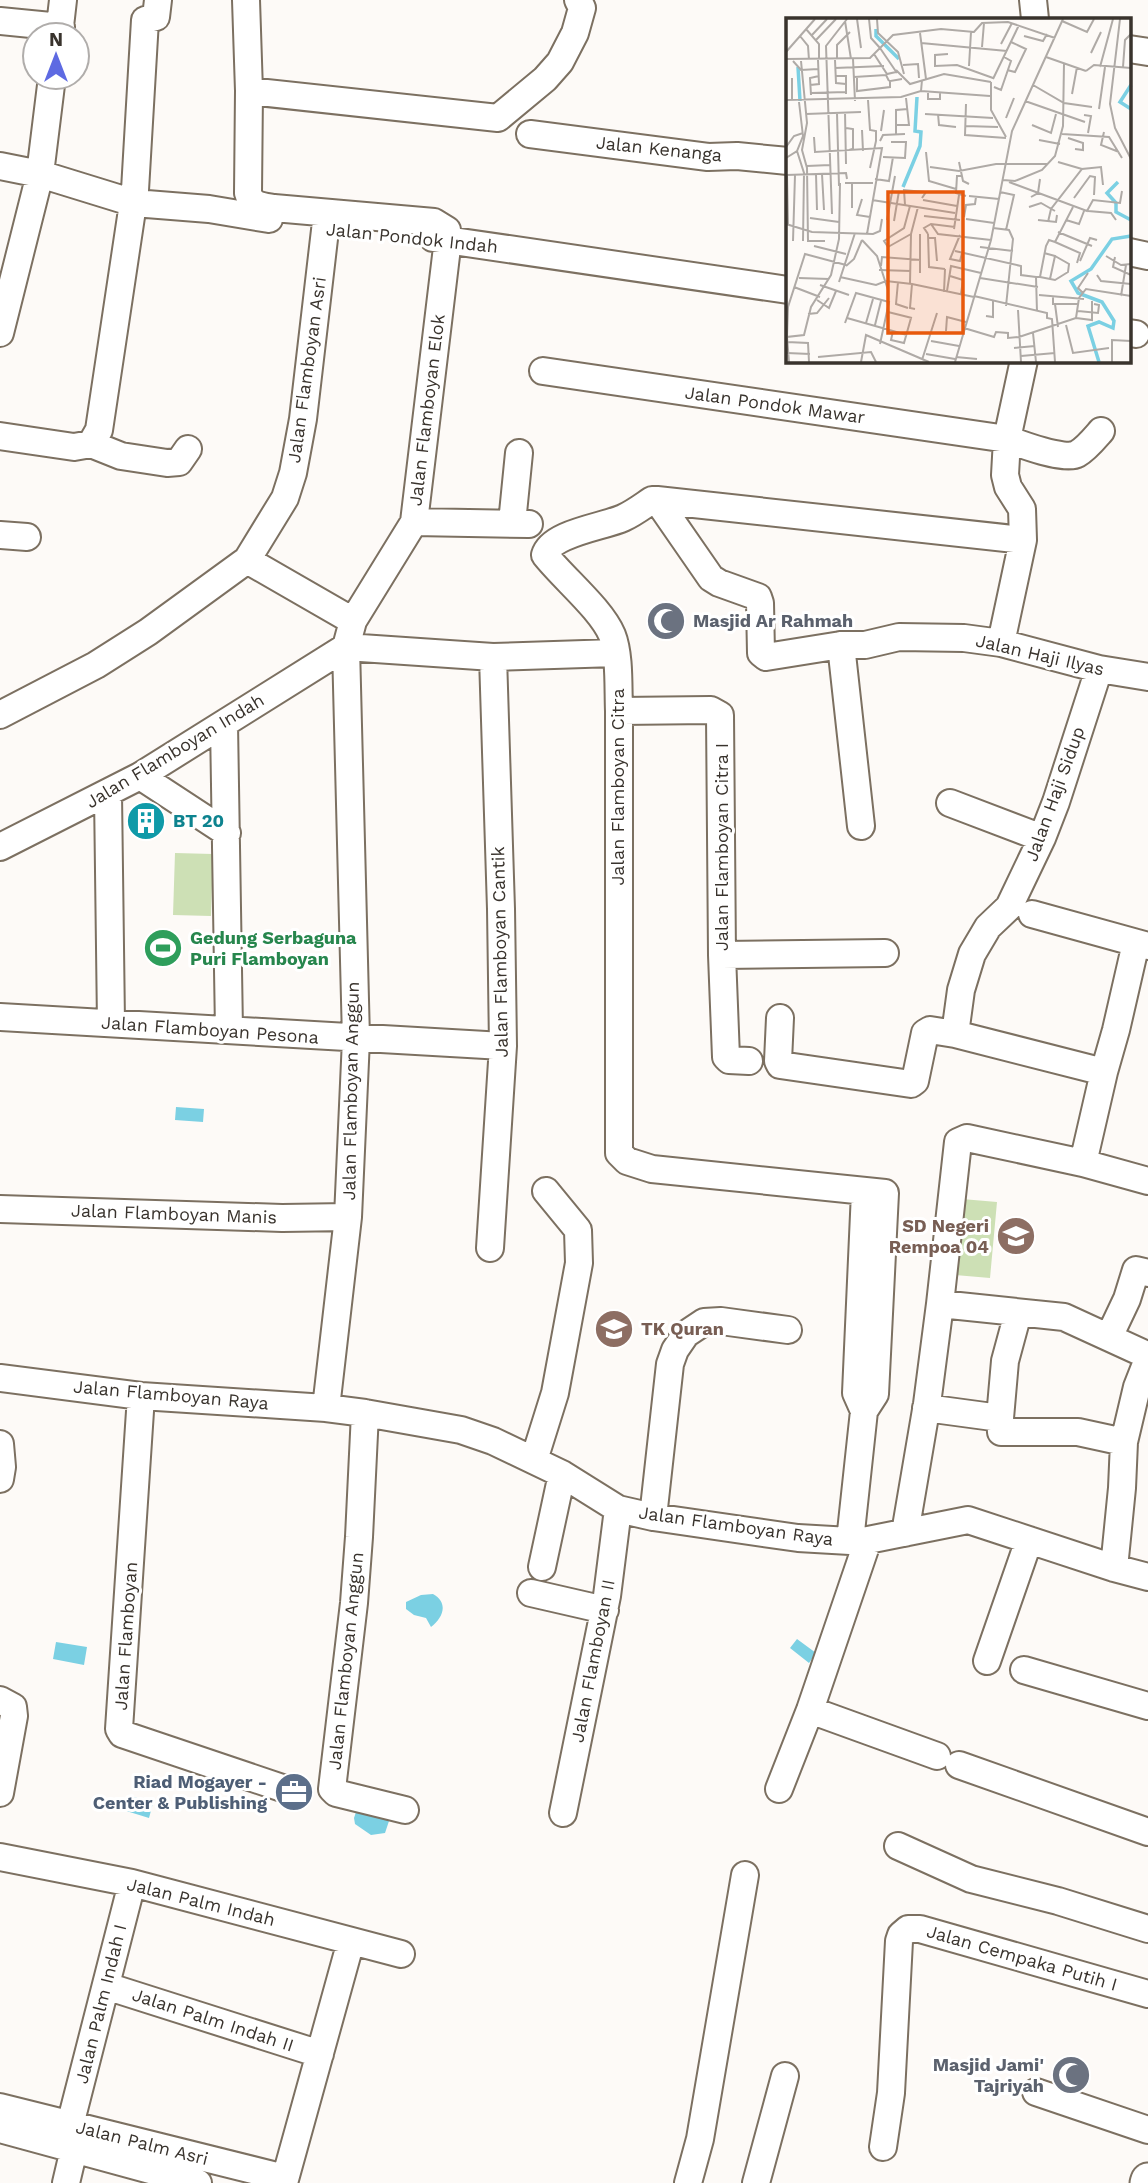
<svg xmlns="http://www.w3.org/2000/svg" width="1148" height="2183" viewBox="0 0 1148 2183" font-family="'Work Sans',sans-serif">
<rect width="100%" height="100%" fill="#fdfaf7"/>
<path fill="#cde0b5" d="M175 853 213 854 211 916 173 915Z
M962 1199 997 1202 990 1278 955 1275Z"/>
<path fill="#7bd0e3" d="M176 1107 204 1109 203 1122 175 1120Z
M433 1594C449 1603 443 1618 431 1627L426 1618 414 1615 406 1609V1602L421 1595Z
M797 1639 816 1653 809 1663 790 1648Z
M56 1642 87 1647 84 1665 53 1659Z
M128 1795 153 1803 149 1818 123 1810Z
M358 1806 390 1818 385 1833 371 1835 355 1824 354 1818Z"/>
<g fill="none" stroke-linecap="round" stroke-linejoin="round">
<g stroke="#7c7061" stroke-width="30">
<path id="minor" d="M246 0 249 91 248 193C251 206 263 206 274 208L434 222 447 230 448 239 414 522 353 621 346 647 356 1039 348 1217 326 1408
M1033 0 1035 19
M0 21 61 27
M59 35 63 0
M1129 49 1148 52
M249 91 498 118 545 79 560 62 575 33 582 8 578 0
M530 134 708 157 737 156 788 161
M0 166 40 174 134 203 209 209 269 219
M433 238 788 290
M1129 252 1148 256
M0 333 40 174 52 77
M1129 333 1136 334
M543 371 1007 439C1020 444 1065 461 1077 454 1086 449 1094 439 1101 431
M0 436 74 447 91 444 121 456 167 463 179 462 188 449
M91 444 99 430 135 190 145 20 156 17 158 0
M657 500 711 578 719 583 758 597 760 603 761 653 766 657 841 645H865L899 637 964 638 1001 643 1099 669 1148 677
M414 522 529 524
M512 523 519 453
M0 535 27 537
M247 560 353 621
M1001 643 1023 540 1022 509 1008 487 1005 475 1007 439 1024 360
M841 645 861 826
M346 647 493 657 615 653
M1099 669 1056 802 1042 838 1009 907 988 927 972 954 961 990 955 1034 1104 1072 1116 1030 1136 943
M619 711 711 710 720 715 722 955 726 1057 729 1060 749 1061
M0 715 96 665 148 632 247 560 285 498 293 473 303 419 327 213
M224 724 229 1030
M140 776 227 833
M108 794 111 1023
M950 803 1042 838
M0 847 140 776 346 647
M1032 914 1148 946
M722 955 885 953
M0 1017 503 1046
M780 1018 778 1061 780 1065 911 1084 915 1081 925 1033 930 1030 955 1034
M1083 1163 1104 1072
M0 1209 282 1218 348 1217
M490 1248 503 1046 501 909 493 657
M940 1304 1064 1317 1147 1355 1148 1359 1137 1387 1124 1442 1122 1488 1114 1568
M1109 1337 1127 1299 1136 1270 1148 1273
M0 1378 141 1396 326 1408 365 1413 461 1430 493 1441 562 1474 618 1509 653 1517 798 1538 850 1541 868 1540 968 1520 1114 1568 1148 1577
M141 1396 119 1729 122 1734 294 1792
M926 1408 1000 1418 1001 1432H1078L1124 1442
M864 1411 856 1393 865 1192
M365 1413 359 1537 354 1603 332 1789 336 1793 405 1810
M1000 1418 1005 1361 1018 1313
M0 1444 2 1467 0 1479
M534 1460 555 1393 579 1263 578 1230 546 1191
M653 1517 670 1364 675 1350 686 1334 704 1322 721 1321 788 1330
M905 1533 927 1404 940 1304 958 1142 967 1138 1083 1163 1148 1181
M850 1541 864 1411 875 1394 885 1193 652 1169 627 1161 619 1153V711C618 688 620 655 612 635 601 609 564 579 545 555 551 533 603 527 623 518 634 513 643 506 652 500H657L1023 540
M542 1567 562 1474
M531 1593 605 1610
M987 1661 1029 1540
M1024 1670 1148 1706
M0 1700 13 1707 14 1716 0 1793
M810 1710 937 1756
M959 1765 1148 1832
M779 1789 810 1710 868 1540
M563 1813 607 1596 618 1509
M898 1846 971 1879 1058 1901 1148 1929
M0 1857 132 1883 401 1954
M106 1986 320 2054
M1036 2092 1148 2130
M0 2107 285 2178
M70 2125 132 1883
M0 2129 198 2183
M883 2147 891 2093 899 1941 901 1935 908 1929H920L1148 1994
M66 2183 74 2149
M284 2183 351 1941
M688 2183 700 2139 745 1875
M756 2183 785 2076"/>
</g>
<g stroke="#7c7061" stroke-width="37">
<path id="major" d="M1147 2183 1148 2180"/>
</g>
<use href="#minor" stroke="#fff" stroke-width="26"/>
<use href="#major" stroke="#fff" stroke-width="33"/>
</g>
<defs>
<g id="mosque-disc" transform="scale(2.0125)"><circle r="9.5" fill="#6b7280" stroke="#fff"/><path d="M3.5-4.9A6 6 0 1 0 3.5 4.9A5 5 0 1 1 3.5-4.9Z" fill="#fff"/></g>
<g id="building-disc" transform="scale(2.0125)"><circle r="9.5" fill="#0f9aa8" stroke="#fff"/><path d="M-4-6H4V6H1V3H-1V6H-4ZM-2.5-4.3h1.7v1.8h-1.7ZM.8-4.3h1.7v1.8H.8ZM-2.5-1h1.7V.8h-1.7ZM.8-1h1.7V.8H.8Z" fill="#fff"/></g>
<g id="stadium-disc" transform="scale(2.0125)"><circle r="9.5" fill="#2e9e5b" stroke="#fff"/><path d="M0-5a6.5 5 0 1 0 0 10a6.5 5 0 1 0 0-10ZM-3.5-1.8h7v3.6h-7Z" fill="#fff"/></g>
<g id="school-disc" transform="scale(2.0125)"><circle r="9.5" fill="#8d6e63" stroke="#fff"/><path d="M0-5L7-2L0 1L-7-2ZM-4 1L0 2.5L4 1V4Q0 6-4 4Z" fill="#fff"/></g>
<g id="office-disc" transform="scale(2.0125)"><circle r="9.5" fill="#5c6f8a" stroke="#fff"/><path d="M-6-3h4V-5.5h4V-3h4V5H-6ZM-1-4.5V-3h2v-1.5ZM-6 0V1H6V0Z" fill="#fff"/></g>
</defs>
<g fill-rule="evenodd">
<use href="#mosque-disc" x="666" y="621"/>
<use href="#building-disc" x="146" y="821"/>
<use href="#stadium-disc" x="163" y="948"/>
<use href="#school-disc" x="1016" y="1236"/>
<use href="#school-disc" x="614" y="1329"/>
<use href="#office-disc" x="294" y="1792"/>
<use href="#mosque-disc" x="1071" y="2075"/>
</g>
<g text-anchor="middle" stroke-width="6" stroke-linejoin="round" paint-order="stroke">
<g font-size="18" fill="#39332d" stroke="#fff">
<text transform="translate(659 149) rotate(6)" y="6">Jalan Kenanga</text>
<text transform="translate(412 238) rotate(6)" y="6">Jalan Pondok Indah</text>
<text transform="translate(307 370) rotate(-82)" y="6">Jalan Flamboyan Asri</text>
<text transform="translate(775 405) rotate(8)" y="6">Jalan Pondok Mawar</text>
<text transform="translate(427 410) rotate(-83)" y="6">Jalan Flamboyan Elok</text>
<text transform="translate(1040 655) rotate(13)" y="6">Jalan Haji Ilyas</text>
<text transform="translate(175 751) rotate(-31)" y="6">Jalan Flamboyan Indah</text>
<text transform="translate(618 787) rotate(-90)" y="6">Jalan Flamboyan Citra</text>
<text transform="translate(1055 794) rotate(-70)" y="6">Jalan Haji Sidup</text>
<text transform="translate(722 847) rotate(-90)" y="6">Jalan Flamboyan Citra I</text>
<text transform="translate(500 952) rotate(-91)" y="6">Jalan Flamboyan Cantik</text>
<text transform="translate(210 1030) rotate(4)" y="6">Jalan Flamboyan Pesona</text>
<text transform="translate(351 1091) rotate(-89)" y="6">Jalan Flamboyan Anggun</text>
<text transform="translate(174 1214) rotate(2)" y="6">Jalan Flamboyan Manis</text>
<text transform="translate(171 1395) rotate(5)" y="6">Jalan Flamboyan Raya</text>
<text transform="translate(736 1526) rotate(8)" y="6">Jalan Flamboyan Raya</text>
<text transform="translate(126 1636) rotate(-86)" y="6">Jalan Flamboyan</text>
<text transform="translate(346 1661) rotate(-84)" y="6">Jalan Flamboyan Anggun</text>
<text transform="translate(593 1661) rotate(-79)" y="6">Jalan Flamboyan II</text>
<text transform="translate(201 1902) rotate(14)" y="6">Jalan Palm Indah</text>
<text transform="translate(1022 1958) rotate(16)" y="6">Jalan Cempaka Putih I</text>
<text transform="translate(101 2004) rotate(-76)" y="6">Jalan Palm Indah I</text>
<text transform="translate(213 2020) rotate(18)" y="6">Jalan Palm Indah II</text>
<text transform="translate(142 2143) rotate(14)" y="6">Jalan Palm Asri</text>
</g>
<g font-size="18" font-weight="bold" fill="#5b616d" stroke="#fff" text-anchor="start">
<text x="693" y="627">Masjid Ar Rahmah</text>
<text x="1044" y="2071" text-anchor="end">Masjid Jami'<tspan x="1044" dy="21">Tajriyah</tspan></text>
</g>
<g font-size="18" font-weight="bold" fill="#0d838f" stroke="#fff" text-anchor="start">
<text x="173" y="827">BT 20</text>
</g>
<g font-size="18" font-weight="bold" fill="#27864d" stroke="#fff" text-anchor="start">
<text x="190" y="944">Gedung Serbaguna<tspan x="190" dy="21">Puri Flamboyan</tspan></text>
</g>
<g font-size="18" font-weight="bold" fill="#785e54" stroke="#fff" text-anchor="end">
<text x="989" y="1232">SD Negeri<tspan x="989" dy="21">Rempoa 04</tspan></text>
<text x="641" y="1335" text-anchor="start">TK Quran</text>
</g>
<g font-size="18" font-weight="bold" fill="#4e5e75" stroke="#fff" text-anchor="end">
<text x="267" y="1788">Riad Mogayer -<tspan x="267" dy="21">Center &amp; Publishing</tspan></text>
</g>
</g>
<g transform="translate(786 18)">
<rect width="345" height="345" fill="#fdfaf7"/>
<path fill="none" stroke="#7bd0e3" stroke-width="3.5" d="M90 11V18L113 41M12 49 14 83M345 67 334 84 345 91M332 164 321 175 330 185V194L345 202M117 169 134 128 135 114 129 113 131 79M313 344 302 308 313 304 327 310 328 303 316 284 292 275 285 263 305 251 326 221 345 218"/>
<path fill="none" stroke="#afaaa6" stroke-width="2" d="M71 1 75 30M83 1 85 20 94 30M91 1 92 15 112 34 118 56M334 1 324 86 329 110 345 141M59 3 65 41M276 3 301 14 308 1M20 11 33 26V41M134 15 140 61M26 17 41 1M14 18 22 28 23 42M238 18 257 23 261 16M30 22 50 1M135 25 221 33M215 26 226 5M196 29 198 5M94 30 111 55M0 34 29 1M305 35 315 14M88 36 101 56 110 54M162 36 149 37V48L171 47 207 60M260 39 300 53M0 41 84 40 107 17 155 11 188 14 196 5 222 4 269 20M51 41V27L64 14M67 41 69 83M49 42 50 65 60 66M7 43 15 52 32 51M15 43 21 105 16 132 21 150 22 223H39M117 47 132 46 133 60M183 48 185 14M314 49 327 1M337 49 339 22 345 16M49 50 98 48M110 52 124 66 158 56 205 64M221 52 229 54 240 31 225 24M300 53 308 47 345 50M49 58H60V76M68 59 100 57 103 63M71 59V73L104 69V63L116 61M207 61 233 7M205 64V92L220 119M24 67 33 66 32 42M247 67 278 85 306 89M208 69 215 72 225 43 218 39M135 73 204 78M25 75 60 74M142 75V81H154V74M286 76 291 49M25 77 24 60 33 58M0 82 115 79 135 73 136 62M82 82 84 112 90 113V123L84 150M6 83V60M239 83 299 104M180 86 179 117 220 120M313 91 319 49M59 94 60 146M51 95 53 168M20 96 75 94M139 96 207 100M152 96 153 107 170 109M298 97 305 98 302 115M220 100 228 80M110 107H123L120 80M246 107 265 115 270 96M179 108 212 109M60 110 67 111V131L63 132M76 112 77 133M95 113 98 92M318 114 315 127 333 134M110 116V92L122 91M276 116 323 119 336 140M28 119 29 134 96 130 81 216M282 120 297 125V132L289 131M253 122 274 126M94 123 97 117 119 116M0 129 8 118 17 115M11 133 18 155 17 223M140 134 143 163 170 171M97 139 119 140 120 124H105M0 140 11 133 17 118 13 84M173 144 177 163 183 166M272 144 296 151M21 148 44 147M144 149 173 153 210 146H262M30 156 31 192M36 156 38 192M0 157 60 155 61 161M1 157 2 206M176 158H171L170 175 180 178M89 161 103 163 107 139M217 162 229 163 256 152 269 138 277 108 278 45M223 164 301 193 307 182 334 185 336 173M59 165H87M214 174 228 177 220 212M183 178 213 181M245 179 252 175 254 161M288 180 304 158 309 159 308 177M76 181 71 197 84 199M86 182 169 195M137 182 171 188M123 188 119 187 118 172 140 174 136 180M243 189 255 185 269 193M66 190V164M302 193 325 195 330 202M46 196 40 28 61 1M138 198 174 202M178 199 180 187 189 186 190 179M24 200 53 204M180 201 208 205M101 202 109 158M252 202 270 204 271 197M280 202 293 206 298 193M108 203 113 173M262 204 265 191 296 151 315 149 317 167M0 206 26 214 87 216 94 213 96 201M145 206 152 216 205 222M207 210 223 212 227 221 220 288M168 211 173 177M272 214 306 228M142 216 143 249 159 251M142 216 138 210 145 206 169 209M174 217 164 241 174 243 176 235M143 220H149L151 243M76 222 91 238 102 272M7 223 9 157M269 224 294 235 291 245M28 228 60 236M102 229 98 223 118 210 124 188M102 229 125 216M194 229 227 233M169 233 235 248V257L250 259M258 235 269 238 264 261M320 238 335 247 345 246M329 239 327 249 345 257M294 243 304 220 311 222M60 248 68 241 76 222M95 248 96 239 135 242M93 252 125 253M134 255V216M311 257 315 263 345 266M164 258 177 262 175 276M54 259 90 267 100 263 126 266 188 279M254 259 269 262 282 254 283 246 269 238M13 260 43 261M194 260 252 269M53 264 69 215M112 264 110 286 122 290M124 265 125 216 132 189M126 266 124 290 129 291M34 267 63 277M8 269 34 279M161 273 165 248 195 255M158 274 159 251M297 275 292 270 302 255M253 277 298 281M188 278 261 295V300L266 301 269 344M267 278V286H292M335 278 340 247M31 282 43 290 50 273M269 286 272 309M232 292 235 344M292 293 312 295 313 287 308 286M102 294 126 300M251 294 250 259H254L260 228 263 222 269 224 287 189M22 296 31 295 43 280M200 298 207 299V283M61 300 121 317M290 300 306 302V283M59 305 70 275 103 284 94 326M80 305 87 281M89 307 95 283M280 307 287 335 323 330M178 310 208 319 210 314 222 315V320L233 319 290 300 293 280 300 271 345 278M107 313 105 322 118 325 125 300M160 313 161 299 180 304M247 315 250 344M1 319 2 289 19 236 60 247M145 323 173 328M1 324 22 325 23 344M228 330 249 328M1 335 24 336M140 336 169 341M235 338 269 335M32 339 85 334 90 344M170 339 191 341M136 342 151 295M3 344 1 319 18 317 25 289 45 257 53 221 54 165M75 344 80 317 143 344M169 344 205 222 226 113 277 1M326 344V322L345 323"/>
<path fill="#e8590c" fill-opacity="0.15" stroke="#e8590c" stroke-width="3.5" d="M102 174H177V315H102Z"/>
<rect width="345" height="345" fill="none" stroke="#39332d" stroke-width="3.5"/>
</g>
<g transform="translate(56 56)"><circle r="33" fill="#ffffff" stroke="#b0adab" stroke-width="2"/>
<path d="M0-5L12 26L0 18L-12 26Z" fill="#5e6ae2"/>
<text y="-10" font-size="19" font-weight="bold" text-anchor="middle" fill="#39332d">N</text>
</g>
</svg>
